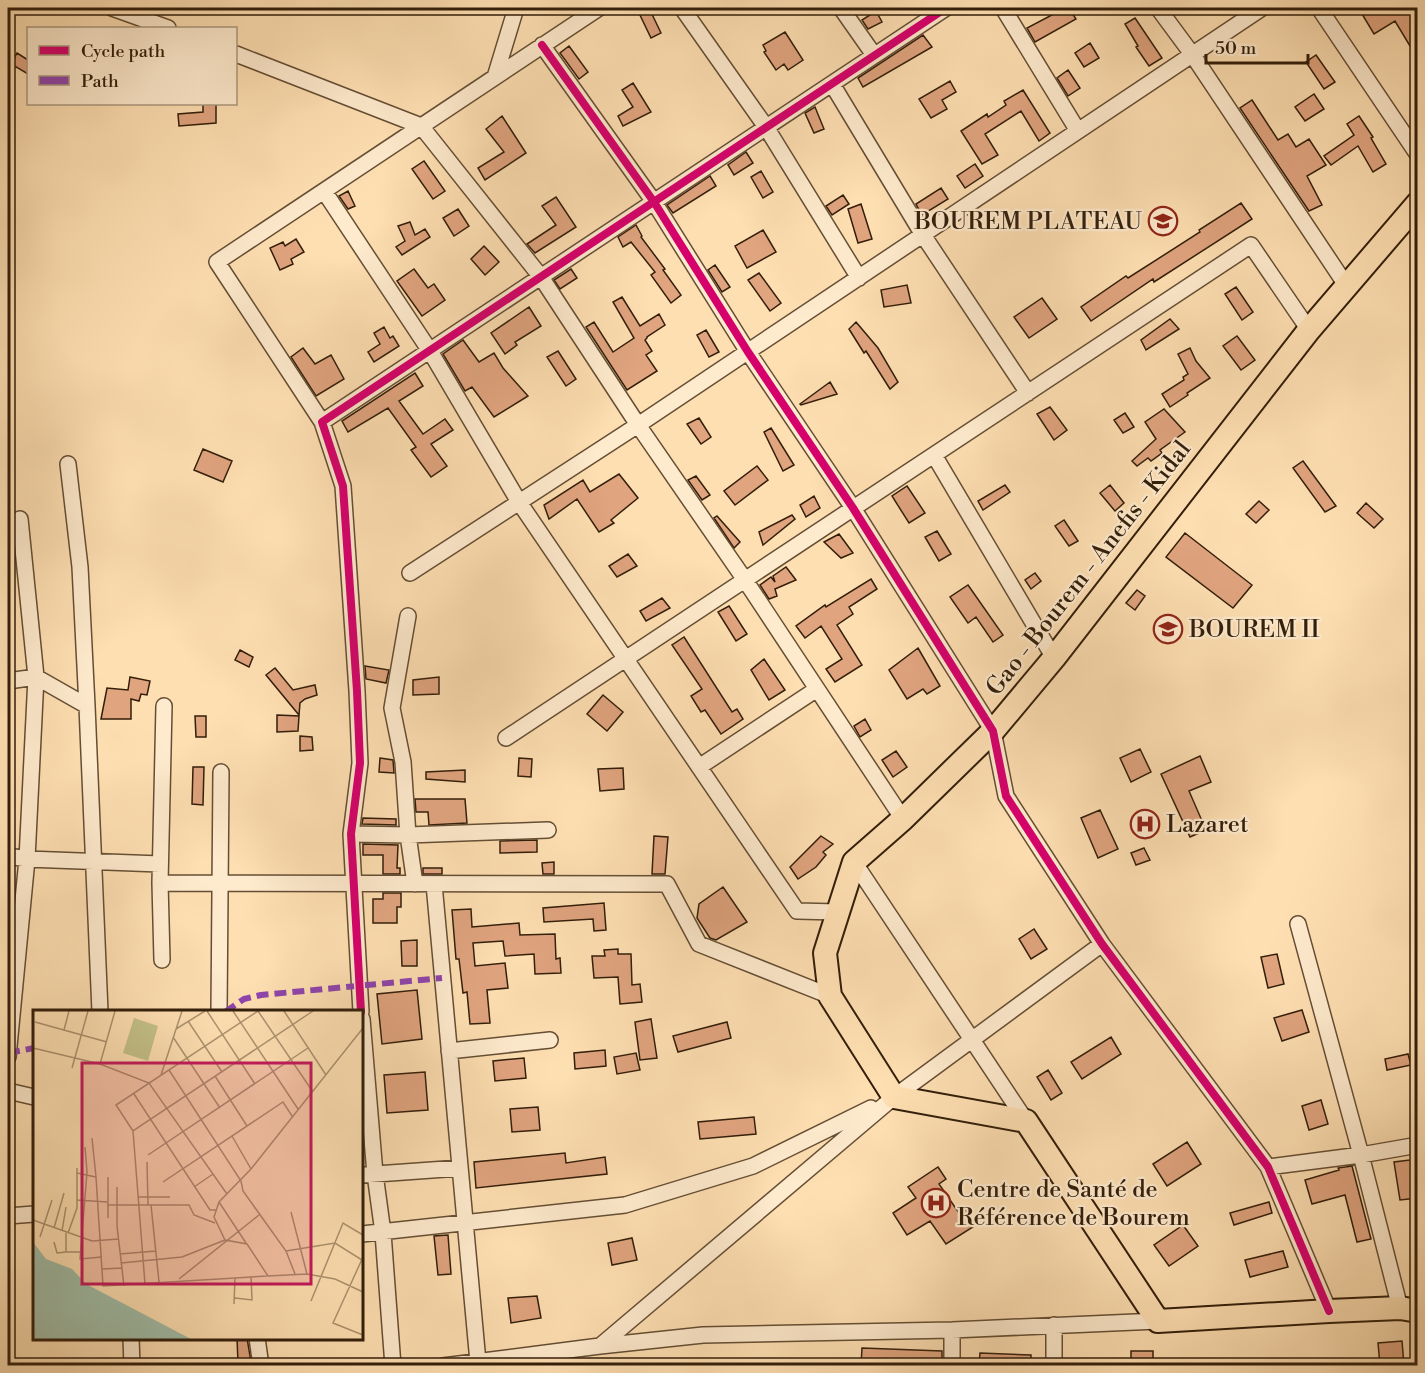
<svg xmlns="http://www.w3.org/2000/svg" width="1425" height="1373" viewBox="0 0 1425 1373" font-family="'Libre Bodoni',serif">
<rect width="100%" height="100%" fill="#fedfb2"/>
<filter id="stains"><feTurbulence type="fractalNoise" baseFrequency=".00333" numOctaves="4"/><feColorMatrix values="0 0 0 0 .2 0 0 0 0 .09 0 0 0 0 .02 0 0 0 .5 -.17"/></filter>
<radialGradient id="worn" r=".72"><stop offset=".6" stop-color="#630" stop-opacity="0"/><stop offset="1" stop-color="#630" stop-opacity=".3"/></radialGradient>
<path fill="#e0a47f" stroke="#321e0a" stroke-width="1.5" d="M649 8 661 33 651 38 639 13Z
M1065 8H1069L1076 19 1035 42 1027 28Z
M1371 8H1418V42L1410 46 1395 21 1374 34 1362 14Z
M876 11 882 22 868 29 862 20Z
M1135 18 1162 58 1149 66 1136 47 1138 46 1125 24Z
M785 32 803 60 788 70 784 64 776 70 764 52 766 51 763 45Z
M923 35 932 47 863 87 858 78Z
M1090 43 1099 58 1084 67 1075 53Z
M569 46 588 72 579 79 560 53Z
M17 53 28 60V74L11 64Z
M1316 55 1335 82 1324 89 1306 62Z
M1068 70 1080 88 1068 96 1057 78Z
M950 81 956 92 942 100 947 109 931 118 919 99Z
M633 83 651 112 623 126 618 116 633 107 622 90Z
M1023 90 1050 133 1039 141 1021 111 985 134 998 155 982 164 961 131 987 114 988 117 1006 105 1004 101Z
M1314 94 1324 109 1305 121 1295 107Z
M1252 100 1278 140 1288 134 1296 147 1309 139 1326 165 1307 176 1322 205 1309 211 1240 108Z
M203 104H216V123L179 126 178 114 203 112Z
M815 107 824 129 814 133 805 113Z
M502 116 526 153 485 180 478 168 504 152 486 129Z
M1359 116 1373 137 1371 138 1386 164 1373 172 1358 146 1331 165 1324 156 1354 135 1347 124Z
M746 152 753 163 734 175 728 165Z
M424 161 445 191 433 199 412 169Z
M975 164 983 176 965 188 957 176Z
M761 171 773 192 763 198 751 177Z
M710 176 716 186 673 213 667 205Z
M941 188 948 199 922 215 916 204Z
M348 191 355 206 348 209 339 196Z
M843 195 849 204 832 215 826 206Z
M556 197 576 227 535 253 527 244 556 225 542 206Z
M1241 203 1252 219 1154 282 1153 279 1091 321 1081 307 1126 276 1128 278 1200 232 1199 230Z
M861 204 872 239 858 243 848 209Z
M458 209 469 226 454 236 443 218Z
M410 222 415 235 425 229 430 237 402 255 396 247 405 241 398 226Z
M636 225 642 236 641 237 665 269 663 270 681 295 671 303 651 275 655 272 631 242 623 247 618 237Z
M763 230 776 252 747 268 735 246Z
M296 239 304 252 291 259 293 264 280 270 270 248 283 242 285 246Z
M484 246 499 262 485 275 471 259Z
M715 265 730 287 722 292 708 270Z
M414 269 428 288 434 284 445 300 422 316 397 281Z
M571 269 577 278 560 289 554 280Z
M759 273 781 303 770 311 748 280Z
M907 285 911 303 884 307 881 290Z
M1236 287 1253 312 1242 320 1225 294Z
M622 297 640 326 659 314 665 325 647 337V338L645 340 652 351 646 355 657 371 627 390 586 327 594 322 613 352 634 338 613 302Z
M1042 298 1057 319 1029 338 1014 317Z
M529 307 541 326 515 342 517 345 505 354 491 333Z
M1170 319 1179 329 1146 350 1141 340Z
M856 322 878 348 898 382 890 389 866 351 864 353 849 329Z
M384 327 390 338 393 336 399 346 374 362 368 352 380 344 374 333Z
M706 330 719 352 709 357 697 335Z
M1237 336 1255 360 1241 370 1223 346Z
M463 340 479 362 494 353 503 368 528 396 494 417 472 387 465 391 443 354Z
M303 348 315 364 331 355 344 379 316 396 291 357Z
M1190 348 1196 361 1210 378 1187 393 1188 395 1170 407 1162 394 1184 380 1183 377 1188 374 1178 354Z
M558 351 576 379 566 386 547 357Z
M415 373 423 386 399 401 423 434 445 419 453 430 431 444 447 466 431 477 411 450 416 447 388 408 348 432 342 421Z
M830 382 837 394 801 405 800 404Z
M1050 407 1067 430 1054 440 1037 414Z
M1164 409 1185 432 1160 450 1162 453 1151 461 1148 458 1137 466 1132 461 1156 439 1145 422Z
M1125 413 1134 427 1123 433 1114 420Z
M699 418 711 437 701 444 687 424Z
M771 428 794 465 783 471 764 432Z
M203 449 232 461 223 482 194 470Z
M1303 461 1336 506 1325 512 1293 468Z
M757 466 768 480 735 505 724 491Z
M619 474 638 498 611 520 614 523 599 532 577 499 549 519 544 505 583 480 590 492Z
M696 476 710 495 702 500 688 480Z
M1005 485 1010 492 983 510 978 501Z
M1110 485 1124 503 1115 511 1100 493Z
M907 486 925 513 909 523 892 496Z
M814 496 820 508 806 517 800 505Z
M1259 501 1269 510 1256 523 1246 514Z
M1366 503 1383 519 1374 528 1357 513Z
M792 515 795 519 763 545 759 532Z
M717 516 740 542 734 548 714 518Z
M1064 520 1078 541 1069 546 1055 526Z
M937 531 951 554 939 561 925 537Z
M1185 533 1252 585 1233 608 1166 557Z
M839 534 853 553 841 558 824 542Z
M628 554 637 566 617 577 609 566Z
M786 567 796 580 775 589 777 596 769 599 760 585 771 577 775 582 773 576Z
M1035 573 1041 581 1031 589 1025 580Z
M871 579 877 589 849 607 853 614 837 625 862 665 835 682 826 669 842 659 821 626 805 638 796 626 825 605 826 607Z
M968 585 1003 635 993 642 976 617 968 623 950 597Z
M1137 590 1145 596 1135 610 1126 603Z
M662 598 670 608 646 621 640 611Z
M729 606 747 634 736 641 718 612Z
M684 637 732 712 737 709 743 719 721 734 705 710 701 712 691 696 702 689 672 645Z
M918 648 940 686 927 694 923 689 907 699 889 670Z
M240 650 253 657 249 667 235 660Z
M764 659 785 690 769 700 751 670Z
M365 666 389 670 386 683 366 679Z
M275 668 293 690 315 685 317 695 305 699 300 703 299 715 266 675Z
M130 677 150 681 147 695 141 694 139 701 131 699V719H101L107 688 128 690Z
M439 677V694L413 695V680Z
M603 695 623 712 607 731 587 714Z
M277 715 299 716 298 731 277 732Z
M195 716H206V737H196Z
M865 719 871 730 860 737 854 726Z
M300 736 312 737 313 750 300 751Z
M1140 749 1151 772 1131 782 1120 758Z
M896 751 907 767 893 777 882 760Z
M1200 756 1211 782 1189 791 1206 830 1190 837 1161 774Z
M380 758 393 760 394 773 379 772Z
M519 758 532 759 531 777 518 776Z
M193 767H204L203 805 192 804Z
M623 768 624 789 600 791 598 769Z
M465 770V782L426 779V772Z
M415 799H465L467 823 429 825 428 812H416Z
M1100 810 1118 849 1098 858 1081 818Z
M363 818 396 819V825L362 824Z
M654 836 668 837 665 874H652Z
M821 836 833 844 823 852 826 855 816 867 798 879 790 867Z
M537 840V852L500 853V841Z
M363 844 398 845 397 868H400V874H383V855H363Z
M1144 848 1150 860 1136 865 1131 853Z
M554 862V874H543L542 863Z
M423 868H442V874H423Z
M723 887 747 922 716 940 710 938 697 918 699 904Z
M383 893H401V907H397V923H373V899H383Z
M604 903 606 930 594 931 593 919 544 922 543 908Z
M471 909 472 927 519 923 520 935 555 934 556 959 560 958 561 973 535 974 534 954 505 956 503 941 473 943 475 966 505 963 508 988 487 990 490 1023 470 1024 467 992 463 993 459 959H456L452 910Z
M1034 929 1047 949 1031 959 1019 939Z
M417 940V966H402L401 941Z
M618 949V954H631L632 985 640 984 642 1002 620 1004 618 977 594 978 592 956H605L604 950Z
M1277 954 1284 984 1268 988 1261 957Z
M417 990 422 1039 382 1044 377 994Z
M1302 1010 1309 1032 1282 1041 1274 1018Z
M651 1019 657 1058 640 1060 635 1022Z
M727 1022 731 1038 678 1052 673 1036Z
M1111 1037 1121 1054 1082 1079 1071 1062Z
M605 1050 606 1066 575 1069 574 1053Z
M636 1053 640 1070 617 1074 614 1057Z
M1408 1054 1411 1065 1387 1070 1385 1059Z
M524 1058 526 1078 495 1081 493 1061Z
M1048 1070 1062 1093 1051 1100 1037 1077Z
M425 1072 428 1110 387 1113 384 1075Z
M1321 1100 1328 1124 1309 1130 1302 1106Z
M538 1107 540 1130 512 1132 510 1109Z
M754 1117 756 1134 700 1139 698 1122Z
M1187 1142 1201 1164 1167 1186 1153 1164Z
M565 1153 566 1163 605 1157 607 1174 476 1188 474 1162Z
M1418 1159V1198L1400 1200 1394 1162Z
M1352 1166 1371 1239 1357 1242 1345 1195 1312 1204 1305 1180 1339 1170 1338 1168Z
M938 1167 946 1179 939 1184 959 1213 965 1209 976 1225 946 1244 930 1221 907 1235 893 1213 916 1198 908 1187Z
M1269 1202 1272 1213 1234 1225 1230 1213Z
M1183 1225 1198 1246 1169 1266 1154 1245Z
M448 1235 451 1274 438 1275 434 1236Z
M632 1238 637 1260 612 1265 608 1243Z
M1283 1251 1288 1267 1250 1277 1245 1260Z
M537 1296 541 1318 511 1323 508 1298Z
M237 1338H247L251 1362 238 1363Z
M1402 1341 1404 1365H1380L1378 1343Z
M862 1348 942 1351V1365H861Z
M1131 1351H1153V1365H1131Z
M980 1353 1031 1355V1365H979Z"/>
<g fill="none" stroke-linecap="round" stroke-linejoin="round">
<g stroke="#654e34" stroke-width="18">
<path id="street" d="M112 8 168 28
M682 8 766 127 859 278
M841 8 874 55
M1003 8 1078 131
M1158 8 1192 54 1346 285
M1319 8 1418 155
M542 45 654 202 748 352 853 508 993 731 1006 796 1102 944 1268 1167 1329 1311
M236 54 421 126 541 277 638 425 745 580 903 819
M495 77 516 8
M832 84 923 235 1028 393
M324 191 430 351 519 502 797 911 838 912
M322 422 217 262 599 8
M934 455 1054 658
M410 573 638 425 1262 8
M408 616 392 708 403 762 408 835 415 884
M8 681 36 677 87 706 80 567 68 464
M87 706 100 1012
M506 738 1251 245 1309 330
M699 767 817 689
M351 834 408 835 548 830
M8 856 27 859 160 864
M854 862 1026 1121
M160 883 667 884 699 944 830 996
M434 884 478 1362
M1298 924 1361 1155 1400 1308
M162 960 160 883 164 706
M219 1012 221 772
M361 1012 351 834 360 763 357 691 343 486 322 422 946 8
M362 1019 375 1174 383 1233 393 1366
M449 1051 550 1040
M8 1057 27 859 36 677 20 519
M8 1091 34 1097
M1268 1167 1361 1155 1418 1145
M362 1175 460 1168
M8 1216 34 1214
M362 1234 625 1205 753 1166 871 1108
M1054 1325V1366
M952 1330V1366
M131 1338 132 1366
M257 1338 261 1366
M600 1346 894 1097 1102 944
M443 1366 600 1346 703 1335 952 1330 1158 1321"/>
</g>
<g stroke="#321e0a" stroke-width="26">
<path id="primary" d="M1418 203 1309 330 1054 658 993 731 903 819 854 862 825 953 830 996 894 1097 1026 1121 1158 1321 1329 1311 1400 1308 1418 1311"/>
</g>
<use href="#street" stroke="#feeacd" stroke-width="15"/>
<use href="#primary" stroke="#fedfb2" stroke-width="22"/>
<path stroke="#8e44ad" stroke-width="6" stroke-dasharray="12 6" stroke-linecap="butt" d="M225 1012 244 999 261 995 442 978
M8 1053 34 1048"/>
<g stroke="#feeacd" stroke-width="11">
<path id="cycleway" d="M542 45 654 202 748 352 853 508 993 731 1006 796 1102 944 1268 1167 1329 1311
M361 1012 351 834 360 763 357 691 343 486 322 422 946 8"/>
</g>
<use href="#cycleway" stroke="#d6006c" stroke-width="8"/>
</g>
<defs>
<g id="school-ring" transform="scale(1.5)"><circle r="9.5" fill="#feeacd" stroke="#8f2418" stroke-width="1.5"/><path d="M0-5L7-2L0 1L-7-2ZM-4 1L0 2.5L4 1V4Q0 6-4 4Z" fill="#8f2418"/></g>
<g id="hospital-ring" transform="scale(1.5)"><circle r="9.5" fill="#feeacd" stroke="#8f2418" stroke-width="1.5"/><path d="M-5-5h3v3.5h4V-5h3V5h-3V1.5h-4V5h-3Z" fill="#8f2418"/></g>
</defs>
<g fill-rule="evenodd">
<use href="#school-ring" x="1163" y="221"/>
<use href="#school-ring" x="1168" y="629"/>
<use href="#hospital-ring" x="1145" y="824"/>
<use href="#hospital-ring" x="936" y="1203"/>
</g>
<g text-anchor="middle" stroke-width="4.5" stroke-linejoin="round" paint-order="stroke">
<g font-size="24" fill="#321e0a" stroke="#feeacd" text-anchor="start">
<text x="1142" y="229" text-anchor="end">BOUREM PLATEAU</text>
<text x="1189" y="637">BOUREM II</text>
<text x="1166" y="832">Lazaret</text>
<text x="957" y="1197">Centre de Santé de<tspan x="957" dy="28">Référence de Bourem</tspan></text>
</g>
<g font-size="24" fill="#321e0a" stroke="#feeacd">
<text transform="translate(1088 568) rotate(-52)" y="8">Gao - Bourem - Anefis - Kidal</text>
</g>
</g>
<g transform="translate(33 1010)">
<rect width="330" height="330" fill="#fedfb2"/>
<path d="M101 8 125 16 115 51 90 43Z" fill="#c4c189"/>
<path d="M0 232 13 249 39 259 53 274 158 329H1Z" fill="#a0bda8"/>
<path fill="none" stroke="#ac926f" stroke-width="1.5" d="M174 1 222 74M200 1 265 99M225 1 280 82M251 1 293 65M155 11 189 62M2 12 74 32M330 18 218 159 186 192 181 207 192 230 214 234 235 266 274 264 302 269 330 282M143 19 172 1M31 20 36 1M140 27 187 98M0 38 67 54 116 73 194 184M67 54 82 1M39 58 55 1M136 60 208 171 210 181 253 241 262 264M128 65 149 1M182 66 214 116M101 84 177 200H183M100 121 83 95 225 1M199 126 218 159M52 137 54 162 47 249 69 247M115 145 275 38M114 152 115 195M44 163 63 167 59 128M63 167 70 276 234 266M130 172 250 92 259 106M84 177V216L91 276M161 177 180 164M105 187H137M44 190 74 192M186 192 213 233M74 195H156L161 205 182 213M118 195 126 272M258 202 274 264M75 208V167M0 210 59 231 86 229M21 218 31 183M29 221 33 197M33 223V242H48M35 223 44 198V158M7 227 19 190M21 232 24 243 33 242M253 241 302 233 329 250M87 244 123 241M330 247 300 313 330 325M88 253 149 247 192 230M69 259 89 258M146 269 226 205M112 274 100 121 280 1M202 288 219 290 218 266M278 291 310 213 330 225M201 294 202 267"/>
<path fill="#c2185b" fill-opacity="0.15" stroke="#c2185b" stroke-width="3" d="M49 53H278V274H49Z"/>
<rect width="330" height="330" fill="none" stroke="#321e0a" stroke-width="3"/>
</g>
<rect width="1425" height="1373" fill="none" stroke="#fedfb2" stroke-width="30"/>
<rect x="9" y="9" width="1407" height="1355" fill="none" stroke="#321e0a" stroke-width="3"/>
<rect x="15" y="15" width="1395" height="1343" fill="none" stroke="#321e0a" stroke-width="1.5"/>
<rect x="27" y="27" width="210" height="78" fill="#feeacd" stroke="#ac987f" stroke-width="1.5"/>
<rect x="39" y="46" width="30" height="9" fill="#d6006c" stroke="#ac987f" stroke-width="1.5"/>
<text x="81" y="57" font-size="18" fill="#321e0a">Cycle path</text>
<rect x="39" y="76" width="30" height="9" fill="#8e44ad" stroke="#ac987f" stroke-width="1.5"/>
<text x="81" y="87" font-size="18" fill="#321e0a">Path</text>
<path d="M1206 54v9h102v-9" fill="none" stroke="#321e0a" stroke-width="3"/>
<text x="1215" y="54" font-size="18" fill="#321e0a" stroke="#feeacd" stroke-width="4.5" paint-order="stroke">50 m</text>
<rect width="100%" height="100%" filter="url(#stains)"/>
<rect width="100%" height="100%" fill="url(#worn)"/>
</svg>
